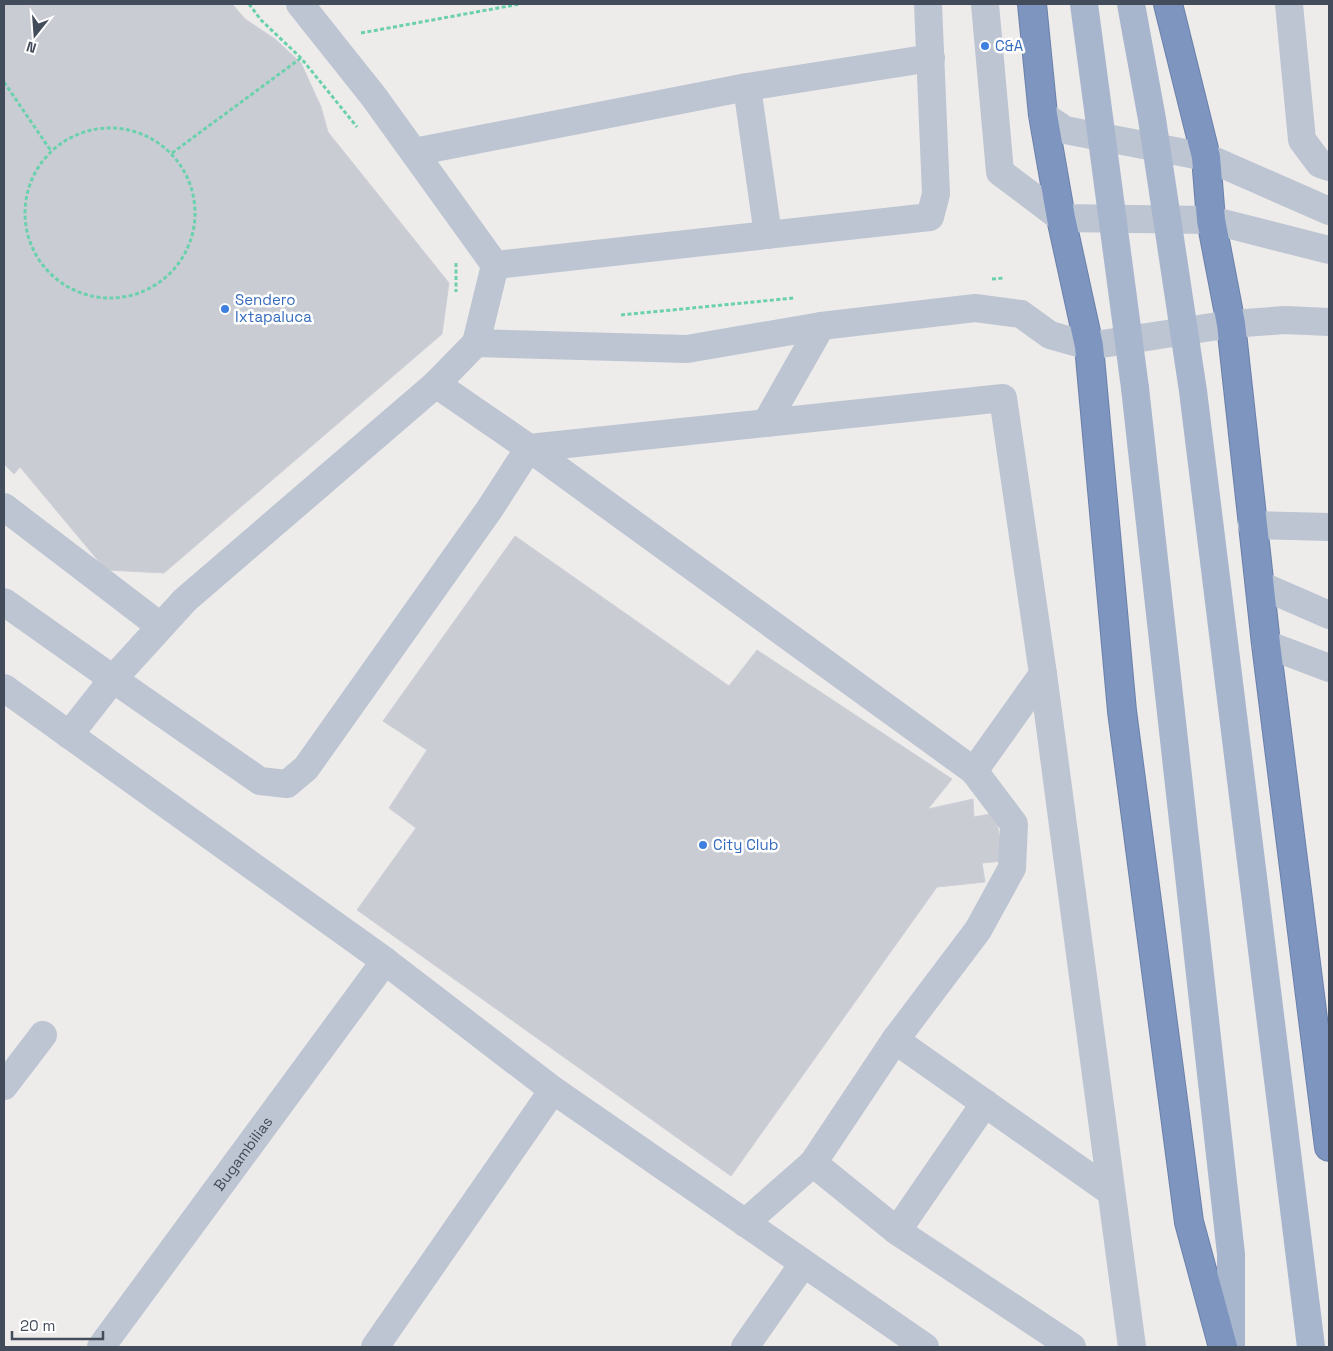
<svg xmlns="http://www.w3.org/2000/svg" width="1333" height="1351" viewBox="0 0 1333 1351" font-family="'Space Grotesk',sans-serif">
<rect width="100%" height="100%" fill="#eeebeb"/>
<path fill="#caccd4" stroke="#ced0d8" d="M4 4H232L245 19 275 39 301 63 321 107 328 132 449 283 442 334 164 573 106 570 20 467 14 474 4 464Z
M515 536 729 686 757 650 952 779 928 809 973 799 974 817 995 813 1004 861 982 863 985 882 937 887 731 1176 357 910 416 828 389 808 427 750 383 721Z"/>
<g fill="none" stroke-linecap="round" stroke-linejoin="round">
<g stroke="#6a80aa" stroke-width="30">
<path id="highway" d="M1032 4 1043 115 1061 218 1089 346 1122 711 1189 1222 1223 1347
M1168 4 1206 157 1211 220 1231 324 1266 644 1329 1147"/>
</g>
<path stroke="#6ad1ac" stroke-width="3" stroke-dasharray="4 2.5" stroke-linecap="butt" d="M249 4 261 20 301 58 357 127
M361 33 520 4
M4 82 51 151
M25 213a85 85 0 1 1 170 0a85 85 0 1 1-170 0Z
M172 153 301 58
M456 263V292
M992 279 1004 278
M621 315 794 298"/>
<g stroke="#bdc5d2" stroke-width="28">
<path d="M300 4 374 97 495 265 476 343"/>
<path d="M985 4 1000 172 1061 218 1211 220 1329 250"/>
<path d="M1289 4 1302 140 1320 164 1329 167"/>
<path d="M747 87 768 235"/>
<path d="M1043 115 1065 130 1206 157 1329 211"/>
<path d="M414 152 747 87 931 58"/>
<path d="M495 265 930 217 936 194 928 4"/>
<path d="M766 423 821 326"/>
<path d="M4 507 160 626"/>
<path d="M1252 525 1329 527"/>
<path d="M1260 585 1329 615"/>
<path d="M4 602 113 679 185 600 436 384 476 343 687 349 821 326 975 308 1021 314 1050 335 1089 346 1231 324 1285 320 1329 322"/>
<path d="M1266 644 1329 668"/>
<path d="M1043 674 1132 1347"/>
<path d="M4 688 385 961 553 1090 925 1347"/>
<path d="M69 735 113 679 260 781 287 784 306 768 489 510 529 448 974 771 1043 674 1003 398 529 448 436 384"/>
<path d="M974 771 1014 824 1012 868 978 930 895 1040 813 1163 897 1231 1072 1347"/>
<path d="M895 1040 1111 1192"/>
<path d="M4 1086 43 1035"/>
<path d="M745 1223 813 1163"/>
<path d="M897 1231 985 1103"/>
<path id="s1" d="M101 1347 385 961"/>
<path d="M375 1347 553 1090"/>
<path d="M745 1347 803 1264"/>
</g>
<path stroke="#a8b6cd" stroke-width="28" d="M1135 388 1231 1254V1347"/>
<use href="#highway" stroke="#7e95bf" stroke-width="28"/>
<path stroke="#a8b6cd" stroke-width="28" d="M1084 4 1135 388
M1131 4 1152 119 1193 391 1311 1347"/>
</g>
<g fill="#3f7fe0" stroke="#fff" stroke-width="2">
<circle cx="985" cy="46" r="5"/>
<circle cx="225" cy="309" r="5"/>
<circle cx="703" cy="845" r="5"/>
</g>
<g text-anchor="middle" stroke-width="5" stroke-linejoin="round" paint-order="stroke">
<g font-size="15" fill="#366cbe" stroke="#fff" text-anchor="start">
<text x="995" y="51">C&amp;A</text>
<text x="235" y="305">Sendero<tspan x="235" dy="17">Ixtapaluca</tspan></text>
<text x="713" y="850">City Club</text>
</g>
<g font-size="15" fill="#434c5a" stroke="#fff">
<text dy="5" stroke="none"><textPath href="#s1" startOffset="240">Bugambilias</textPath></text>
</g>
</g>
<rect width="1333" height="1351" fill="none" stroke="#434c5a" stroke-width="10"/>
<g transform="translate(35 35) rotate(197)" stroke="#ffffff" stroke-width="4" paint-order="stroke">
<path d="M0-4L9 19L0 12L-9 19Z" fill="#434c5a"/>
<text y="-8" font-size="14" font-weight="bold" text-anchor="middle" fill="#434c5a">N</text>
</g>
<path d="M12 1331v8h91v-8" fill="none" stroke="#434c5a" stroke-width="2.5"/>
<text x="20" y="1331" font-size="15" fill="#434c5a" stroke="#ffffff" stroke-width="4" paint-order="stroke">20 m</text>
</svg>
